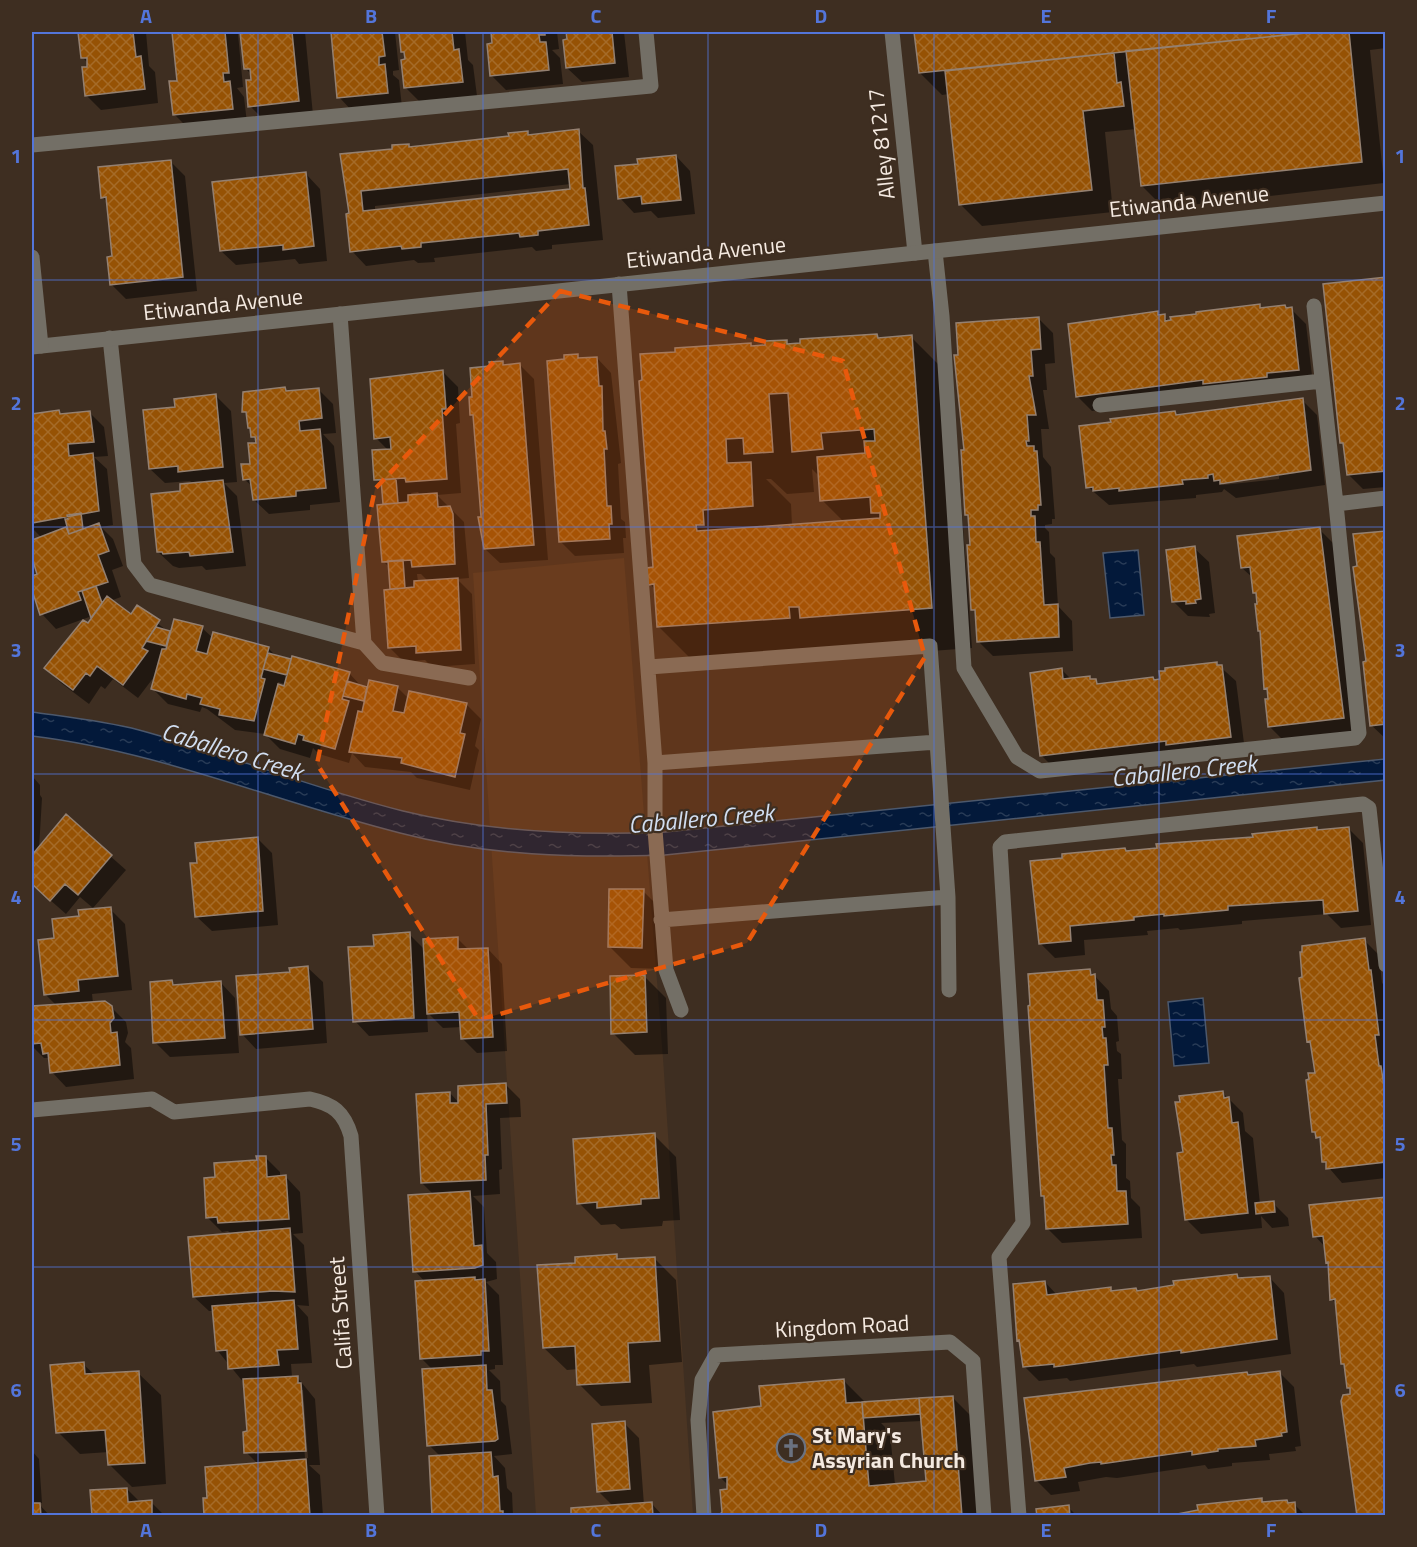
<svg xmlns="http://www.w3.org/2000/svg" width="1417" height="1547" viewBox="0 0 1417 1547" font-family="'Titillium Web',sans-serif">
<defs>
<pattern id="water-ripples" width="26" height="14" patternUnits="userSpaceOnUse" patternTransform="scale(1.5)"><rect width="26" height="14" fill="#03193a"/><path d="M2 4q2-2 4 0t4 0M15 11q2-2 4 0t4 0" fill="none" stroke="#283b56"/></pattern>
<pattern id="building-cross-hatch" width="8" height="8" patternUnits="userSpaceOnUse" patternTransform="scale(1.5)"><rect width="8" height="8" fill="#965204"/><path d="M0 0l8 8M0 8l8-8" fill="none" stroke="#a56b28"/></pattern>
</defs>
<rect width="100%" height="100%" fill="#3e2e21"/>
<path fill="#4b3523" d="M624 558 663 1058 693 1515H536L473 573Z"/>
<path fill="url(#water-ripples)" stroke="#4c586c" stroke-width="1.5" d="M1138 550 1144 615 1110 618 1103 553Z
M32 712C67 717 104 721 139 730 228 754 314 789 403 811 489 832 577 836 665 832L1385 759 1386 780 665 855C576 858 487 856 400 833 276 802 158 751 32 736Z
M1203 998 1209 1063 1174 1066 1168 1002Z"/>
<path fill="#0007" fill-rule="evenodd" d="M80 32H146L149 66 155 72 158 103 101 110 86 95 89 64 83 58Z
M174 32 238 34 243 87 237 88 244 97 247 123 189 129 174 114 179 82Z
M242 32H305L313 115 265 121 250 106 252 75 246 69Z
M332 32H395L399 70 393 71V75L399 80 402 107 353 112 339 97Z
M400 32H465L468 60 473 65 477 96 420 102 406 88 407 61Z
M493 32H557L559 49 552 50 560 58 563 84 506 90 491 75Z
M563 32H624L629 77 582 82 567 68 568 37Z
M916 32H1386V48L1370 50 1384 183 1164 208 1142 186 1136 129 1105 132 1113 212 982 226 960 204 949 94 942 95 920 73Z
M578 131 593 145 603 240 552 245V249L536 251 532 247 434 258 435 262 418 263 414 260 366 266 352 251 348 195 345 192 342 156 394 150 408 145 412 148 510 138 527 132 531 136ZM571 184 572 190 375 211V206Z
M676 156 690 171 695 214 658 218 651 211 634 213 620 198 640 165Z
M170 161 185 176 197 291 126 299 111 284 114 257 108 203 102 197Z
M306 174 320 189 327 261 299 264 295 259 236 265 221 251Z
M1386 278V487L1363 489 1348 474 1345 445 1342 442Z
M1259 306 1263 310 1285 307 1291 309 1306 324 1313 384 1092 411 1078 397 1070 325 1157 312 1173 324Z
M1039 319 1053 333 1055 363 1045 364 1047 390H1043L1049 429H1041L1043 457 1051 467 1055 519H1052V524L1045 525V528L1049 532 1050 553 1055 558 1058 606 1072 621 1073 651 993 656 979 642 977 614 973 610 966 451Z
M877 335 880 339 911 337 952 378 972 648 700 668 659 627 656 591 650 584 750 345 753 347 786 341 790 345ZM812 469 820 477 822 500 844 522 792 525 791 504 766 479H771L787 494 814 492Z
M577 355 581 359 597 358 611 373 621 463 618 464 621 519 625 522 626 538H623L624 553 575 556 561 542 566 361Z
M502 362 506 366 520 365 534 379 548 560 500 563 485 549 475 417 472 414 474 399 491 368Z
M443 372 458 387 460 423 456 424 461 493 437 495 464 522 469 578 457 579 472 594 475 664 432 667 425 660 404 662 389 647 392 591 390 568 383 561V487L376 479 388 450 376 438ZM418 492 421 496H411V493ZM417 574H421L428 581 418 582Z
M285 389 289 393 318 389 333 404 336 433 323 434 334 446 340 502 310 505V510L269 514 254 500 253 487 244 479 252 465 257 444 249 427 248 416 244 412Z
M216 396 231 411 237 482 224 483 237 496 246 566 206 570 202 566 179 568 173 566 158 552 181 493 193 484 190 481 165 483 150 469 176 408Z
M1302 400 1317 415 1325 485 1236 498 1224 489 1222 492 1196 495V498L1109 505 1088 487 1175 413 1178 416ZM1279 476V479L1223 485 1220 482Z
M59 412 62 416 90 413 104 427 108 456 94 457 107 469 113 525 101 527 113 539 123 566 112 570 121 597 110 601 131 616 137 607 171 634 202 628 213 638 268 648 277 657 349 673 362 687H397L409 699 466 704 481 719 475 746 479 750 470 790 417 778 411 772 365 767 352 753 349 763 319 754 313 748 310 758 280 749 265 734 235 730 207 709 202 707 200 712 168 704 153 689 157 673 138 698 113 679 105 689 101 686 89 704 61 683 46 668 93 618 92 616 56 629 42 614 32 586V578L39 575 32 553 35 549 32 542 42 538 32 528V415ZM278 682 291 686 290 689 277 686Z
M1319 529 1334 544 1358 732 1284 741 1269 726V691L1265 688 1258 596 1254 593 1253 578 1242 568Z
M1386 532V739L1371 725 1359 568Z
M1194 548 1209 562 1215 613 1209 614 1210 617 1188 616 1174 602Z
M1216 663 1236 681 1245 751 1056 770 1041 755 1062 670 1071 679 1089 677 1100 685 1153 679 1155 681Z
M32 776 40 785V795L42 798 39 849 66 817 126 870 93 908 80 897 66 914 32 884Z
M1316 829 1319 831 1349 829 1363 843 1371 925 1341 928 1327 914 1242 921V924L1180 930 1178 928 1147 931 1148 935 1084 940 1085 955 1055 958 1040 943 1064 859 1125 850 1127 852 1254 839Z
M258 839 272 853 278 925 212 931 197 917 198 864Z
M643 891 665 913 664 969 631 968 609 946Z
M110 909 125 924 132 990 92 994 93 1003 111 1007 126 1022 128 1033 125 1042 131 1048 134 1079 66 1087 52 1072 49 1058H44L32 1046V1008L57 1006 45 994 55 939 80 918Z
M409 934 425 950 457 938 469 950 488 949 502 964 507 1051 477 1053 462 1038V1027L443 1028 427 1012 428 1032 369 1036 355 1021 375 947Z
M1364 940 1379 955 1382 983 1385 986 1386 1178 1342 1183 1324 1162 1322 1142 1314 1131 1317 1074 1312 1044 1308 1041Z
M308 968 323 982 327 1043 256 1049 242 1034 292 973Z
M1090 971 1109 991 1111 1009 1117 1016 1119 1041 1116 1042 1117 1051 1121 1054 1122 1079H1118L1122 1140 1126 1144V1178L1130 1181 1131 1198 1140 1207 1142 1238 1062 1243 1048 1229 1046 1199 1042 1196Z
M644 976 666 998 668 1054 635 1055 613 1033Z
M172 982 176 986 221 983 235 998 239 1053 170 1057 155 1042Z
M505 1084 520 1099 521 1117 500 1118 502 1169 499 1170 500 1194 473 1196 484 1207 487 1253 496 1262 497 1279 486 1282 499 1295 503 1365H495V1369L489 1370 500 1381 501 1401 506 1406 512 1454 494 1456 505 1468 507 1488 512 1493 513 1516H434L441 1457 429 1445 433 1370 421 1358 425 1282 415 1271 434 1195 422 1183 450 1093 460 1104Z
M1222 1092 1243 1113 1245 1131 1253 1138 1260 1204 1273 1203 1288 1218 1289 1226 1272 1228 1261 1216 1262 1228 1201 1234 1187 1220 1185 1154Z
M654 1135 676 1157 680 1220 663 1221 662 1226 621 1229 615 1224 601 1225 579 1203Z
M265 1157 280 1172V1177H286L300 1192 303 1233 293 1234 304 1245 309 1306 297 1305 308 1317 312 1363 291 1364 292 1377H297L315 1399 320 1465H309L320 1475 323 1516H206L209 1499 258 1464 246 1452 248 1433 244 1383 217 1350 214 1311H209L194 1297 232 1235 228 1231 222 1232 207 1217 216 1179ZM300 1390H303L308 1458H305Z
M1386 1198 1352 1396 1343 1363 1337 1304 1331 1299 1326 1248 1315 1236Z
M616 1256 621 1260 654 1258 676 1280 682 1362 649 1365 652 1403 601 1406 579 1384 578 1369 567 1370 544 1348Z
M1237 1275 1241 1279 1270 1278 1284 1293 1291 1354 1197 1367 1194 1364 1070 1381 1067 1378 1039 1381 1024 1366 1019 1340 1045 1282 1057 1295 1110 1289 1113 1292 1138 1293Z
M83 1364 95 1375 138 1373 161 1395 166 1484 132 1487 110 1465 109 1452 80 1454 58 1432Z
M1279 1372 1294 1387 1301 1446 1295 1447 1296 1451 1269 1454 1270 1460 1232 1463V1466L1208 1469 1205 1465 1117 1478 1106 1477 1078 1482 1080 1491 1051 1495 1036 1480 1247 1374 1249 1376Z
M844 1381 866 1403 952 1397 981 1426 988 1516H721L729 1490V1486L720 1477 763 1408ZM922 1421 927 1483 895 1485 890 1432 881 1423Z
M624 1423 639 1438 644 1505 652 1504 663 1516H573L614 1507 598 1491Z
M32 1451 39 1459 42 1503H38L50 1516H32Z
M127 1489 140 1502H151L165 1516H93Z
M1261 1500 1265 1504 1287 1501 1294 1504 1306 1516H1173Z
M1068 1507 1077 1516H1039Z"/>
<path fill="url(#building-cross-hatch)" stroke="#948071" stroke-width="1.5" fill-rule="evenodd" d="M78 32H133L136 57 141 56 145 89 85 96 82 67H87V58H81Z
M172 32H225L229 73H223L224 82 230 81 233 109 173 115 169 81H177Z
M240 32H292L299 101 248 107 246 80H251L250 69H244Z
M331 32H382L385 56 379 57V65L385 64 388 93 337 98Z
M399 32H452L454 50 459 49 463 82 404 88 401 60 405 59 404 52H401Z
M491 32H545V35H539L540 42H546L549 70 490 76 487 44 492 43Z
M561 32H612L615 63 566 68 563 40 567 39 566 32Z
M914 32H1316L919 73Z
M1316 32H1349L1362 162 1141 186 1126 51Z
M1114 53 1117 83 1121 82 1124 106 1083 111 1092 190 959 205 945 71Z
M579 129 583 188H585L589 225 538 231V235L520 237 519 233 421 243V247L402 249 401 246 350 252 346 214 349 213 340 154 392 149V145L409 144V147L509 136 508 133 528 131V135ZM568 169 570 189 363 211 361 191Z
M676 155 681 200 642 204 641 196 618 199 615 166 638 164 637 159Z
M171 160 183 277 110 285 107 257 112 256 106 197 101 198 98 167Z
M306 172 314 246 283 250V245L220 251 212 182Z
M1386 277V471L1347 475 1343 443H1340L1323 284Z
M1260 304V308L1285 305 1286 308 1292 307 1299 370 1267 373V377L1203 384V380L1076 397 1068 324 1158 311V315L1165 314V321L1171 320 1170 317 1196 314V312Z
M1039 317 1041 349 1031 350 1033 376H1029L1036 415H1027L1029 441H1026L1027 446H1034V451H1037L1041 505H1038V510H1031V516H1035L1036 542H1040L1044 605 1058 604 1059 637 977 642 975 610H971L967 545H970L968 515H965L961 450H964L954 355H958L956 323Z
M877 334 878 338 912 335 932 608 800 618 799 607H789L790 618 657 627 654 584 648 585 647 568 653 567 639 381 642 380 640 354 675 352V348L751 343V346L765 345V341L787 340V344L800 343V339ZM788 393 792 452 823 449 821 433 874 429 875 441H864L865 453 817 457 820 501 870 497 871 513H880V518L697 531 696 525H704L703 510 753 506 751 462 727 463 726 439 743 438 744 454 773 452 769 394Z
M578 354V358L597 357 599 386H602L603 431H605L607 449H604L607 506H611L612 524H609L610 539 559 542 547 361 564 359V355Z
M503 361V365L520 363 534 545 484 549 478 517H481L473 415H470L469 397H472L470 368 490 366 489 362Z
M443 370 446 409H442L447 479 406 482 405 478 374 480 372 450 391 449 390 437 374 439 370 379Z
M285 387 286 391 319 388 322 418 299 421 300 431 320 429 326 488 296 491V496L253 500 250 479 243 480 241 464H250L248 443H256L255 437H251L250 428H248L246 412H242L243 392Z
M216 394 223 467 178 472V466L149 469 143 410 175 407 174 399Z
M1303 398 1311 470 1220 484V480L1214 481 1213 474 1208 475V478L1182 480 1183 484 1119 491V488L1093 491V487L1086 488 1079 426 1111 422 1110 419 1175 411 1176 415Z
M59 410 60 414 90 411 94 442 68 444 69 456 93 453 99 511 32 523V414Z
M396 479 398 503 383 504 381 480Z
M223 480 233 552 190 556 189 552 163 554 162 552H157L151 494 180 491V484Z
M437 493 438 507 450 506 453 514 455 564 412 567 411 560 382 562 377 505 408 502V495Z
M81 513 83 529 69 534 65 519H68L67 515Z
M99 523 109 551 98 555 108 582 78 592 81 600 40 615 32 590V576L37 574 32 558V540L66 527 69 534Z
M1320 527 1344 718 1268 727 1265 699H1268L1267 688 1264 689 1260 631H1258L1255 604H1257L1256 593H1253L1250 567 1241 568 1237 536Z
M1386 531V724L1370 726 1363 662 1366 661 1353 567 1357 566 1353 534Z
M1195 546 1201 599 1195 600 1196 603 1186 604V601L1172 602 1166 550Z
M403 560 405 588 390 589 388 561Z
M458 578 461 650 416 653V646L388 648 384 590 414 587V581Z
M96 586 102 603 91 618 82 591Z
M107 596 131 614 137 605 160 620 142 648 148 651 123 685 97 666 90 676 86 673 73 690 44 668 83 620 88 623Z
M174 619 203 626 196 651 207 654 213 632 269 647 261 678 265 679 254 721 219 715 220 709 200 704 202 698 187 694 186 699 151 689 162 649H166Z
M156 627 170 631 166 646 146 641Z
M268 653 291 659 287 675 263 669Z
M292 656 350 672 342 699 349 701 335 749 303 740 304 736 298 734 295 744 264 735 278 684 284 686Z
M1217 662V665H1222L1231 737 1166 745V741L1040 756 1030 673 1062 668 1063 679 1090 676V679H1096L1097 684 1153 677 1154 680 1160 679 1159 671H1165V668Z
M369 680 398 686 393 711 404 713 409 691 467 703 460 733 465 734 455 777 401 763 402 758 349 752 358 711 362 712Z
M347 681 367 687 364 701 343 696Z
M66 814 112 855 78 895 65 884 50 901 32 884V855Z
M1317 827V830L1349 827 1358 911 1324 914 1323 900 1228 906V910L1164 916V914L1134 917V920L1070 926 1071 941 1039 944 1030 861 1062 858V854L1125 848 1126 851 1157 848 1156 844 1253 837 1252 834Z
M258 837 263 911 195 917 190 863H197L195 843Z
M609 889H644L642 948 608 947Z
M111 907 118 976 78 980 79 991 44 995 38 940 54 938 52 919 79 916 78 910Z
M410 932 414 1018 353 1022 348 947 374 946 373 935Z
M458 937V949L488 948 493 1037 461 1039 459 1012 427 1014 423 939Z
M1365 938 1369 970H1371L1379 1035H1375L1379 1066H1381L1386 1100V1162L1326 1169V1162H1322L1320 1137 1316 1138 1315 1132H1312L1306 1080 1309 1079 1308 1073H1315L1310 1041 1307 1042 1299 978 1302 977 1300 952H1302V946Z
M308 966 313 1029 240 1035 236 976 290 972 289 968Z
M1090 969 1091 975 1095 974 1097 1000H1103L1105 1027H1102L1103 1038H1106L1108 1065H1104L1108 1128H1112L1114 1155H1111L1112 1165H1116L1117 1191H1126L1128 1224 1046 1229 1044 1196H1041L1028 1006 1030 1005 1028 974Z
M645 975 647 1032 611 1034 610 976Z
M172 980 173 985 221 981 225 1038 153 1043 150 982Z
M105 1001 112 1006 114 1018 110 1023 111 1033 117 1032 120 1065 50 1073 48 1053 43 1054 41 1043 32 1044V1006Z
M506 1083 507 1103 486 1104 488 1155H485L486 1180 421 1183 416 1094 450 1092V1103H458V1086Z
M1223 1091 1224 1098 1229 1097 1232 1123 1238 1122 1248 1213 1185 1220 1177 1153 1183 1152 1175 1102H1180L1179 1096Z
M655 1133 659 1198 641 1199V1204L597 1208V1202L577 1204 573 1139Z
M256 1156H266L267 1177 286 1175 289 1219 218 1223 217 1217 206 1218 204 1178 215 1177 214 1163 257 1160Z
M470 1191 474 1246 482 1245 483 1265 475 1268 413 1272 408 1195Z
M1386 1197V1516H1357L1341 1401 1343 1395 1350 1394V1388H1347L1344 1364H1341L1335 1299 1330 1300 1328 1262 1326 1263 1323 1236 1313 1237 1309 1205Z
M1274 1201 1275 1212 1256 1214 1255 1203Z
M290 1228 295 1292 273 1291 193 1297 188 1237Z
M617 1254V1259L655 1257 660 1341 628 1343 630 1382 577 1385 575 1346 543 1348 537 1265 575 1263V1257Z
M1237 1274 1238 1278 1270 1276 1277 1339 1181 1353V1350L1054 1367V1364L1023 1367 1019 1340 1017 1341 1013 1284 1045 1281 1047 1295 1111 1287V1291L1136 1288 1137 1291 1174 1285 1173 1281Z
M475 1277V1280L485 1279 489 1351H481V1355L420 1359 415 1281Z
M294 1300 298 1349 277 1350 279 1365 228 1369 227 1350 216 1351 212 1306Z
M84 1362 85 1374 139 1371 145 1463 108 1465 105 1430 56 1433 50 1365Z
M486 1365 487 1390H492L498 1439 495 1441 427 1446 422 1369Z
M1280 1371 1287 1432 1281 1433 1282 1436 1255 1440 1256 1446 1218 1449V1451L1192 1455V1451L1101 1464V1462L1090 1463 1064 1468 1066 1477 1035 1481 1024 1398 1247 1372 1248 1375Z
M298 1376V1383H301L306 1451 244 1453 243 1432 247 1431 243 1379Z
M844 1379 846 1403 862 1402 869 1486 926 1481 919 1398 953 1396 962 1516H719L722 1512 720 1490 727 1489V1477L719 1478 713 1412 761 1406 759 1386Z
M919 1398 920 1414 863 1418 862 1402Z
M625 1421 630 1489 597 1492 592 1424Z
M491 1452 493 1477 498 1476 500 1511H503V1516H432L429 1456Z
M306 1459 310 1516H204L203 1498H207L205 1467Z
M127 1488 128 1502 152 1500V1516H92L90 1490Z
M1262 1498V1502L1287 1500 1288 1503 1295 1502 1296 1516H1167L1198 1510 1197 1505Z
M652 1502 653 1516H571V1508Z
M32 1503H40L41 1516H32Z
M1069 1505 1070 1516H1037L1036 1509Z"/>
<g fill="none" stroke-linecap="round" stroke-linejoin="round">
<path stroke="#736f66" stroke-width="15" d="M892 32 915 253
M32 145 651 86 646 32
M935 251 942 316 964 668 1017 757 1040 771 1355 738 1359 733 1336 504 1386 498
M619 284 655 763 937 742 930 646 649 667
M1314 306 1336 504
M340 314 364 643
M110 338 134 564 150 585 364 643 382 663 469 678
M1100 405 1322 381
M937 742 948 897 949 990
M655 763V830L666 970 681 1010
M661 920 948 897
M704 1516 698 1420 702 1380 716 1355 950 1342 973 1361 984 1516
M1019 1516 999 1257 1023 1223 1000 847 1005 842 1363 804 1369 808 1386 965"/>
<path stroke="#736f66" stroke-width="15" d="M32 347 1386 203
M32 1110 152 1099 174 1112 310 1099C333 1104 344 1112 351 1136L377 1516"/>
<path stroke="#736f66" stroke-width="15" d="M32 257 41 346"/>
</g>
<path fill="#e8590c" fill-opacity="0.2" stroke="#e8590c" stroke-width="4.5" stroke-dasharray="12 8" stroke-linejoin="round" d="M560 291 843 361 925 657 747 943 479 1020 317 764 375 489Z"/>
<path fill="none" stroke="#5375da" stroke-width="1.5" stroke-opacity="0.55" d="M258 32V1516M483 32V1516M708 32V1516M934 32V1516M1159 32V1516M32 280H1386M32 527H1386M32 774H1386M32 1020H1386M32 1267H1386"/>
<defs>
<g id="church-ring" transform="scale(1.5)"><circle r="9.5" fill="#3e2e21" stroke="#6b7280" stroke-width="1.5"/><path d="M-1.2-6h2.4v3.5h3.3v2.4h-3.3V6h-2.4V-.1h-3.3v-2.4h3.3Z" fill="#6b7280"/></g>
</defs>
<g fill-rule="evenodd">
<use href="#church-ring" x="791" y="1448"/>
</g>
<g text-anchor="middle" stroke-width="4.5" stroke-linejoin="round" paint-order="stroke">
<g font-size="22" fill="#f5eae1" stroke="#3e2e21">
<text transform="translate(881 144) rotate(-96)" y="8">Alley 81217</text>
<text transform="translate(1189 201) rotate(-6)" y="8">Etiwanda Avenue</text>
<text transform="translate(706 252) rotate(-6)" y="8">Etiwanda Avenue</text>
<text transform="translate(223 304) rotate(-6)" y="8">Etiwanda Avenue</text>
<text transform="translate(340 1313) rotate(-94)" y="8">Califa Street</text>
<text transform="translate(842 1326) rotate(-3)" y="8">Kingdom Road</text>
</g>
<g font-size="22" font-weight="bold" fill="#f5eae1" stroke="#3e2e21" text-anchor="start">
<text x="812" y="1443">St Mary's<tspan x="812" dy="25">Assyrian Church</tspan></text>
</g>
<g font-size="24" font-style="italic" fill="#d1def1" stroke="#3e2e21">
<text transform="translate(232 752) rotate(17)" y="8">Caballero Creek</text>
<text transform="translate(1184 771) rotate(-6)" y="8">Caballero Creek</text>
<text transform="translate(701 819) rotate(-5)" y="8">Caballero Creek</text>
</g>
</g>
<rect width="1417" height="1547" fill="none" stroke="#3e2e21" stroke-width="66"/>
<rect x="33" y="33" width="1351" height="1481" fill="none" stroke="#5375da" stroke-width="2"/>
<g font-size="20" text-anchor="middle" font-weight="bold" fill="#5375da">
<text x="146" y="23">A</text>
<text x="371" y="23">B</text>
<text x="596" y="23">C</text>
<text x="821" y="23">D</text>
<text x="1046" y="23">E</text>
<text x="1271" y="23">F</text>
<text x="16" y="163">1</text>
<text x="1400" y="163">1</text>
<text x="16" y="410">2</text>
<text x="1400" y="410">2</text>
<text x="16" y="657">3</text>
<text x="1400" y="657">3</text>
<text x="16" y="904">4</text>
<text x="1400" y="904">4</text>
<text x="16" y="1151">5</text>
<text x="1400" y="1151">5</text>
<text x="16" y="1397">6</text>
<text x="1400" y="1397">6</text>
<text x="146" y="1537">A</text>
<text x="371" y="1537">B</text>
<text x="596" y="1537">C</text>
<text x="821" y="1537">D</text>
<text x="1046" y="1537">E</text>
<text x="1271" y="1537">F</text>
</g>
</svg>
